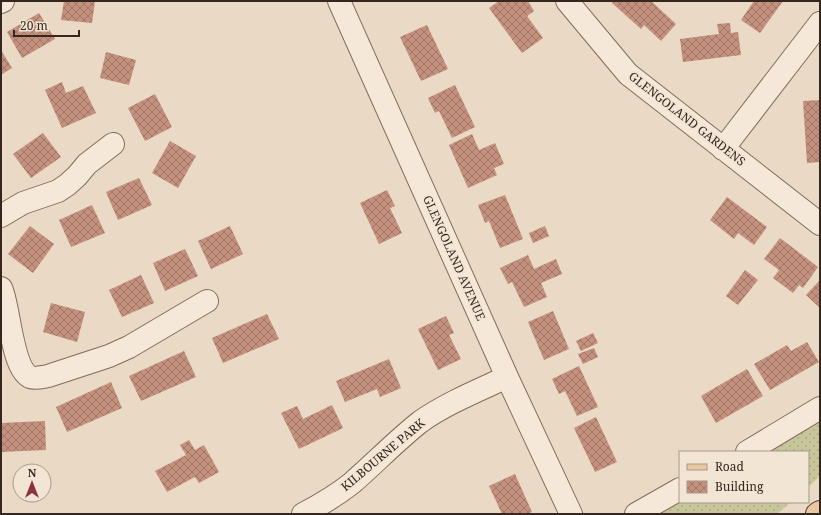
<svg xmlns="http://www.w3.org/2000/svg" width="821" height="515" viewBox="0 0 821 515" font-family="'Noto Serif',serif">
<defs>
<pattern id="grass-dots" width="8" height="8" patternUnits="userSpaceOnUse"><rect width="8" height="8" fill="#c7c59a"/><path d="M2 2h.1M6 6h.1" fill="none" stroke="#aca984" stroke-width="1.8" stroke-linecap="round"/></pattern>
<pattern id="building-cross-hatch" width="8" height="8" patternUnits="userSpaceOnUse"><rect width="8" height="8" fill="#c5917f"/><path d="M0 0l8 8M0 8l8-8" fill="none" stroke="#a17667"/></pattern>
</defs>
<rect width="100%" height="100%" fill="#ead9c5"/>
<path fill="url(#grass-dots)" d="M820 420V476L808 487V452H763Z
M680 498V502H791L777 514H656Z"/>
<path fill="url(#building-cross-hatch)" d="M64 1H95L92 23 61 20Z
M499 1H528L534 11 527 16 543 38 522 53 489 8Z
M613 1H651L676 24 661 41 644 25 641 29 612 3Z
M754 1H783L760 33 741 20Z
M39 13 55 39 22 58 7 32Z
M730 23 731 33 738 32 741 55 683 62 680 39 719 34 717 24Z
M427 25 448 69 421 81 400 37Z
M1 50 12 68 1 75Z
M106 52 136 60 129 85 100 78Z
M62 82 66 93 83 86 96 113 62 128 45 90Z
M455 85 475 127 452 138 439 111 435 113 428 98Z
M155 94 172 127 145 141 128 108Z
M820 100V162L807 163 803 101Z
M43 133 61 157 31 178 13 154Z
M472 134 479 150 495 143 504 164 494 168 497 175 468 188 449 145Z
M170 141 196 156 178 188 152 173Z
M139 178 152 205 118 220 106 192Z
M387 190 395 206 390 208 402 233 379 244 360 203Z
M505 195 523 239 500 248 489 221 485 223 478 205Z
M727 197 767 227 754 245 738 233 734 239 710 220Z
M92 205 105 233 71 247 59 220Z
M30 226 54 244 33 273 8 254Z
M230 226 243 254 211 269 198 241Z
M545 226 549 236 533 243 529 233Z
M780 238 818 267 803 288 799 285 793 293 773 278 779 270 764 259Z
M185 249 198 276 165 291 153 263Z
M528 255 534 269 556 259 562 274 541 283 547 297 524 307 512 282 508 284 500 268Z
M745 270 758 280 738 305 726 296Z
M141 275 154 303 122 317 109 290Z
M820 280V308L806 295Z
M51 303 85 312 77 342 43 332Z
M553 311 569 349 544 360 528 322Z
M267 314 279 339 223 363 212 338Z
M446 316 454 333 449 335 461 359 438 370 418 329Z
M593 333 598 343 581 351 576 341Z
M807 342 819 362 770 390 754 364 787 345 791 351Z
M594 348 598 357 583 364 578 354Z
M184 351 196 377 141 401 129 376Z
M389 359 401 388 380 397 377 389 345 402 336 381Z
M579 366 598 407 577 416 565 391 559 394 552 379Z
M747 369 763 396 716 423 701 396Z
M111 382 122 408 67 432 56 407Z
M332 405 343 428 299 449 281 413 297 406 303 419Z
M596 417 617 462 595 472 574 428Z
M45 421 46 450 1 452V423Z
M189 440 195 450 204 445 219 472 199 483 195 477 167 492 155 471 186 455 180 445Z
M515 474 532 512 527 514H502L489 486Z"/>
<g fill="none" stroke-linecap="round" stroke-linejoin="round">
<g stroke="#846b5d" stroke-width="24">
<path id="minor" d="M339 1 507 377 571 514
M567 1 628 74 820 224
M1 2 3 1
M723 149 820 23
M1 216 23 203 58 191 67 185 77 176 87 164 113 144
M1 288C10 307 11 367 30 377 35 379 42 377 48 376L109 356 129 347 207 301
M747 452 820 408
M303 514C320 505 337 495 352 483 375 463 396 441 420 422 445 404 479 390 507 377
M636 514 680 489"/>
</g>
<g stroke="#523b31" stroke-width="24">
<path id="major" d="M817 514 820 512"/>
</g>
<use href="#minor" stroke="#f6e8d8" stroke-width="22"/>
<use href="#major" stroke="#eac7a1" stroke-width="22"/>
</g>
<g text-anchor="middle" stroke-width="4" stroke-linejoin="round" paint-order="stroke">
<g font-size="12" fill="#35261f" stroke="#f2e5d4">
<text transform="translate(687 119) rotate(38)" y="4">GLENGOLAND GARDENS</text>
<text transform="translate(454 258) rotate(66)" y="4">GLENGOLAND AVENUE</text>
<text transform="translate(383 455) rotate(-40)" y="4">KILBOURNE PARK</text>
</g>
</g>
<rect width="821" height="515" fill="none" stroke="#35261f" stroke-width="4"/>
<rect x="679" y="451" width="130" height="52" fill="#f2e5d4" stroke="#a6998c"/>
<rect x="687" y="464" width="20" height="6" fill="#eac7a1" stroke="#a6998c"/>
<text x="715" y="471" font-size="12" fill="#35261f">Road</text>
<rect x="687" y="481" width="20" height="12" fill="url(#building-cross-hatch)" stroke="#a6998c"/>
<text x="715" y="491" font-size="12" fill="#35261f">Building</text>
<g transform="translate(32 483)"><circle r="19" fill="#f2e5d4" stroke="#a6998c"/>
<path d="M0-3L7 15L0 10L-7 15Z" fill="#8d3241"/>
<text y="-6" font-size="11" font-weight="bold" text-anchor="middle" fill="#35261f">N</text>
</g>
<path d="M14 30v6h65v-6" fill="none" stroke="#35261f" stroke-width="2"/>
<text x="20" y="30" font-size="12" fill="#35261f" stroke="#f2e5d4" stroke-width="3" paint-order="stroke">20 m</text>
</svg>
